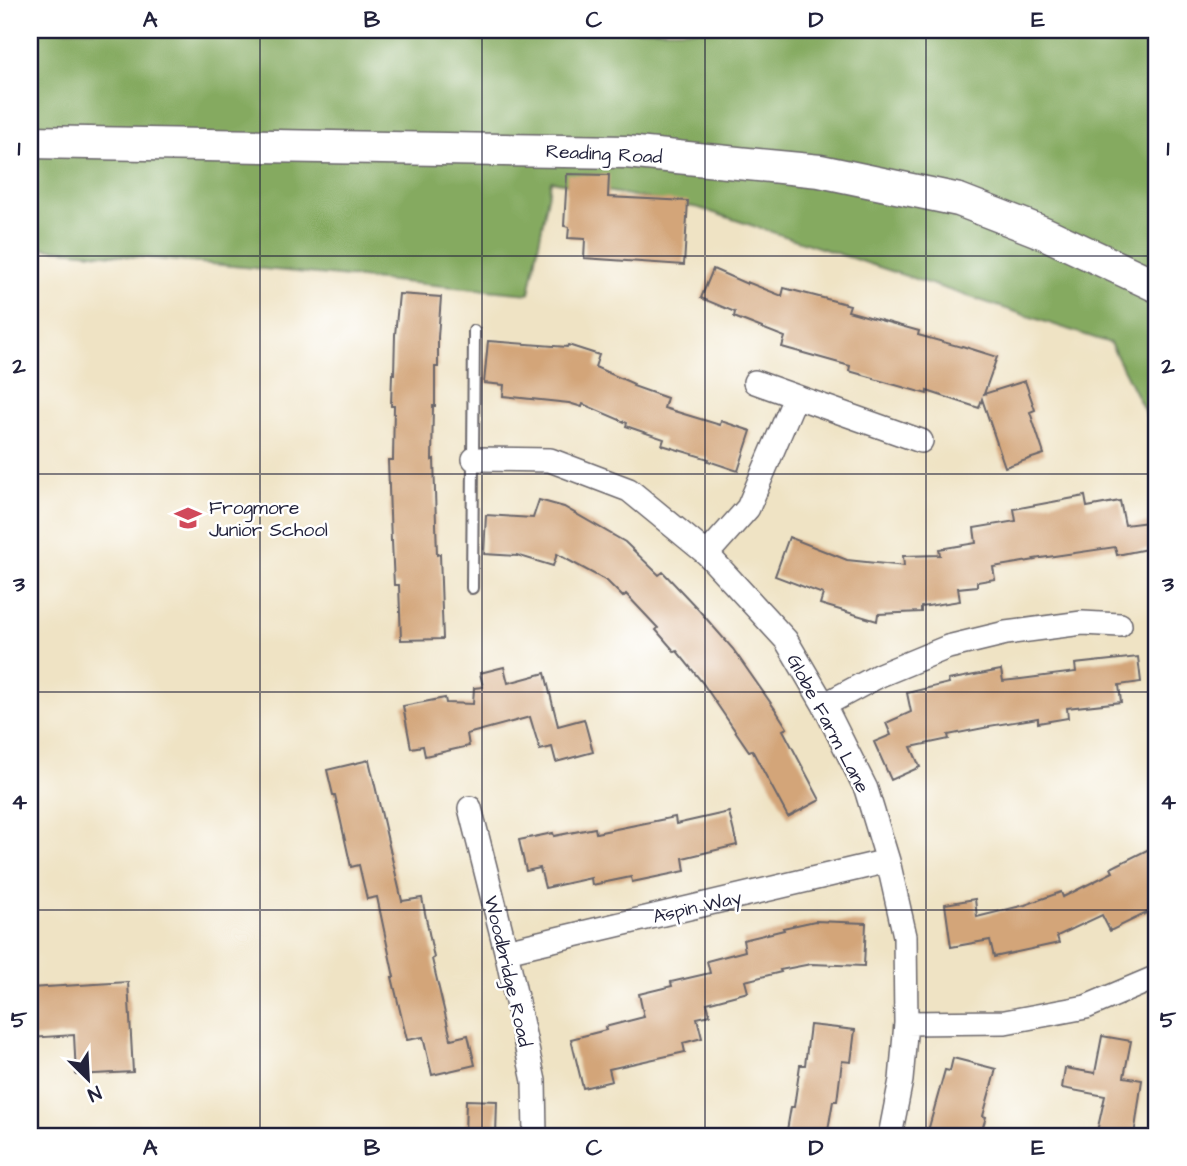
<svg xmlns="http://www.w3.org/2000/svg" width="1187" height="1166" viewBox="0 0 1187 1166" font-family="'Architects Daughter',sans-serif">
<rect width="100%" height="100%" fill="#fff"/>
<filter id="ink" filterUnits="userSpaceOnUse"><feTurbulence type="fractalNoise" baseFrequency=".0143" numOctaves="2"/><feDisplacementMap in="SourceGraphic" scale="14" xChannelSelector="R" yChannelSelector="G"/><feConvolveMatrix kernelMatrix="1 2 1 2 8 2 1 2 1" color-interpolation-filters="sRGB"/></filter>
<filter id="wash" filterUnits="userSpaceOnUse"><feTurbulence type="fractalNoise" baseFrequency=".00686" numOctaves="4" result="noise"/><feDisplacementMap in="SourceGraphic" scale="28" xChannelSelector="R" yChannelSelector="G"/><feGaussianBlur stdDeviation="1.57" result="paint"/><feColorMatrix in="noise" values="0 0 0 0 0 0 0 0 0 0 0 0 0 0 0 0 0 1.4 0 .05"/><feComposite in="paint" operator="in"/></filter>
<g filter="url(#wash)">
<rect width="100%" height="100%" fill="#efe3c4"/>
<path fill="#85aa60" stroke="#54664e" stroke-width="2" d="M30 30H1157V436L1110 343 699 208 551 181 529 294 30 247Z"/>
<g id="blocks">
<path fill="#d3a579" d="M567 174 609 175 608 197 688 201 684 265 584 258 585 239 568 238 569 227 564 226Z
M713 269 747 284V282L782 296 784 288 850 305 848 311 919 331 918 335 961 347 962 346 997 357 984 394 1025 381 1035 410 1030 412 1044 454 1005 467 982 399 979 408 927 391V394L874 379V378L849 371 850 366 782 347 785 337 734 317 735 312 701 298Z
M399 294 441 297 438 337V367H435V406H433L432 460 434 459 437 555 440 554 443 639 401 640 399 585H394L392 541H391L388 460H393L394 406H391L392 374H394L395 335Z
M488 341 567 347 568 345 599 355 595 367 634 384 633 386 667 398 664 408 720 425 721 421 751 431 738 471 708 461 709 459 662 445 664 439 626 426 627 423 583 404 582 407 569 403 503 396 504 385 484 383Z
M1085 496 1087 507 1120 501 1125 525 1157 521V547L1117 555 1115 547 1034 559 1035 560 993 567 995 579 977 582V586L958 588 960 601 921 607V612L878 614 877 621 820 604 823 594 775 576 789 537 847 560 904 566 903 556 940 555 939 549 976 543 974 528 1016 521 1014 509Z
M539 500 564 507 625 542 659 575 663 572 697 608 733 649 775 709 787 728 783 730 820 800 788 817 752 750 749 751 702 682 677 651 675 652 656 630 658 628 626 594 623 597 607 581 557 554 553 566 517 555V556L484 554 486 515 533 518Z
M1138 657 1141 682 1119 685 1121 702 1067 708 1068 718 1038 723V718L989 726V727L948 735 949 739 911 747 920 767 891 780 874 742 891 735 886 723 911 712 907 693 949 683 948 680 1001 670 1003 681 1021 679 1076 672 1075 664Z
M504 667 508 683 545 673 558 726 584 719 593 752 556 762 552 747 540 750 530 717 467 734 469 746 425 756 423 746 411 748 403 706 445 698 446 703 473 704 474 688 483 687 480 673Z
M369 760 402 901 422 898 434 958 432 959 451 1039 468 1035 475 1065 432 1075 423 1037 407 1040 392 977H394L377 897 367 899 359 865 351 867 335 795H333L327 770Z
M729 812 737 845 683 858 685 871 632 882 631 877 592 885 591 878 545 888 540 868 526 871 519 840 553 833 554 836 595 828 596 833 675 817 676 824Z
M1157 845V908L1110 931 1102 915 1057 936 1059 943 994 957 990 940 951 947 945 904 975 899 977 917 1025 905 1061 892 1063 897 1113 872 1111 868Z
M815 921 866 923 864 966 811 964 780 970 781 972 745 981 748 992 707 1003 710 1015 697 1018 702 1038 683 1043 685 1052 609 1069 612 1081 583 1088 571 1039 606 1030 605 1027 644 1017 639 994 672 986 671 982 710 973 707 961 745 951 743 940 784 930 783 928Z
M128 982 133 1072 76 1075 74 1035 30 1038V988Z
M810 1025 855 1030 851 1062 842 1061 837 1101H833L827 1136H786L791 1107H794L800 1065H805Z
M1102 1036 1131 1041 1124 1077 1142 1080 1134 1136H1096L1105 1096 1062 1088 1065 1068 1095 1073Z
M953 1058 996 1069 983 1116 986 1117 980 1136H947L928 1131 945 1070 950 1071Z
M466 1100 497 1101 496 1136H465Z"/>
</g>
</g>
<g filter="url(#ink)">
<use href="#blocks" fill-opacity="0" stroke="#6a666b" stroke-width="2"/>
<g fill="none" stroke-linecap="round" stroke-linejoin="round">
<g stroke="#6a666b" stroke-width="14">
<path id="service" d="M472 588 474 331"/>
</g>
<g stroke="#6a666b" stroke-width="26">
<path id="minor" d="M755 382 921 441
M474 459 550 460 629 490 707 554 786 640 824 705 866 789 888 861 905 936 906 1023 901 1080 890 1136
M707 554 748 508 795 398
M824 705 880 675 948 647 1006 633 1082 623 1120 625
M470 808 506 951 534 1081 535 1136
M506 951 888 861
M906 1023 1005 1022 1086 1007 1157 977"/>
</g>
<g stroke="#6a666b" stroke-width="35">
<path id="secondary" d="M30 142 626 152 820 171 959 200 1044 233 1157 286"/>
</g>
<use href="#service" stroke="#fff" stroke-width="10"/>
<use href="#minor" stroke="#fff" stroke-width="23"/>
<use href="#secondary" stroke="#fff" stroke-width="32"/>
</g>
</g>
<path fill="none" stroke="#22223b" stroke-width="2" stroke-opacity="0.55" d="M260 30V1136M482 30V1136M705 30V1136M926 30V1136M30 256H1157M30 474H1157M30 692H1157M30 910H1157"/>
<defs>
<g id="school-bare" transform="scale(2.1)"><path d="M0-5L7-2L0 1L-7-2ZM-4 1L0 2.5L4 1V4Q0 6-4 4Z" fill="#d1495b" stroke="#fff" stroke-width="2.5" paint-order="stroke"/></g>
</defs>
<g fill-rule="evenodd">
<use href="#school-bare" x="188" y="518"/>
</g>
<g text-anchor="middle" stroke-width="5" stroke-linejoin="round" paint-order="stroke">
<g font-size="19" fill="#22223b" stroke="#fff">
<text transform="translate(604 153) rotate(3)" y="7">Reading Road</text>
<text transform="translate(829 723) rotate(62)" y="7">Globe Farm Lane</text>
<text transform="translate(697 906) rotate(-13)" y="7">Aspin Way</text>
<text transform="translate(509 971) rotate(77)" y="7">Woodbridge Road</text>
</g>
<g font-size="19" fill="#22223b" stroke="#fff" text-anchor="start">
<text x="209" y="514">Frogmore<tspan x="209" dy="22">Junior School</tspan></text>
</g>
</g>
<rect width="1187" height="1166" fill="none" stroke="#fff" stroke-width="77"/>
<g transform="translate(88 1079) rotate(156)" stroke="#ffffff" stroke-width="5" paint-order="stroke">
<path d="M0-5L12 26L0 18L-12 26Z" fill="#22223b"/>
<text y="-10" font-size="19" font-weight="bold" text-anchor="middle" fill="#22223b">N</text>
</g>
<rect x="38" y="38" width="1110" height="1090" fill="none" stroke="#22223b" stroke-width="2.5"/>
<g font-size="23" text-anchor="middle" font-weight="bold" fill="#22223b">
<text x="150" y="27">A</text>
<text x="372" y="27">B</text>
<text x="594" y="27">C</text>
<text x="816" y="27">D</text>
<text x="1038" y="27">E</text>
<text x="19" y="155">1</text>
<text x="1168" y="155">1</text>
<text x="19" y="373">2</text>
<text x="1168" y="373">2</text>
<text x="19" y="591">3</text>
<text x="1168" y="591">3</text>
<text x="19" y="809">4</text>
<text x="1168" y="809">4</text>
<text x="19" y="1027">5</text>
<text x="1168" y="1027">5</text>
<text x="150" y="1155">A</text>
<text x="372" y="1155">B</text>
<text x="594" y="1155">C</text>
<text x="816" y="1155">D</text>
<text x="1038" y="1155">E</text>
</g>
</svg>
